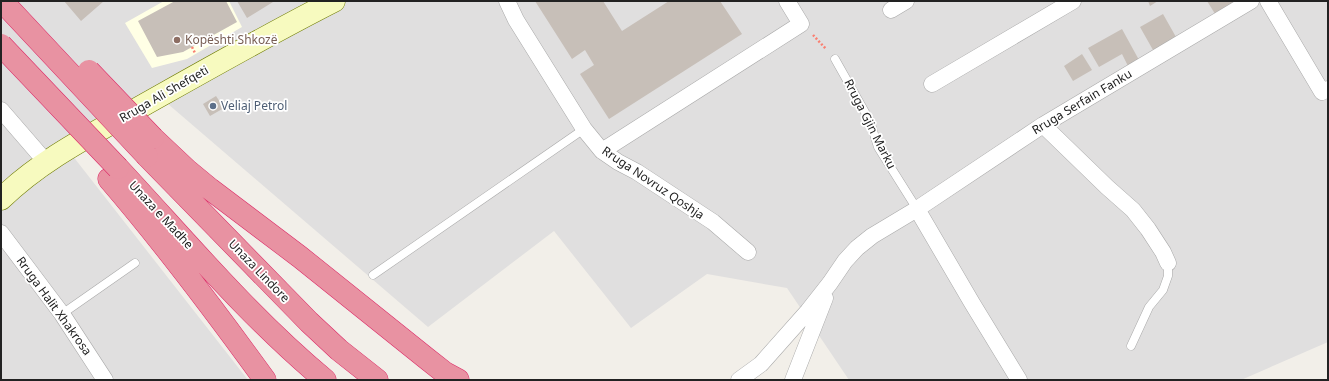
<svg xmlns="http://www.w3.org/2000/svg" width="1329" height="381" viewBox="0 0 1329 381" font-family="'Noto Sans',sans-serif">
<rect width="100%" height="100%" fill="#f2efe9"/>
<path fill="#e0dfdf" d="M1 1H1328V342L1241 380H849L787 288 707 274 631 328 554 231 428 327 168 104 72 155 248 380H1Z"/>
<path fill="#ffffe5" d="M164 1H229L242 27 187 59 152 68 125 23Z"/>
<path fill="#c7bfb8" d="M64 1H104L81 21Z
M175 1H226L237 22 183 52 157 57 138 21Z
M237 1H272L273 2 247 18Z
M535 1H603L622 31 669 1H720L742 34 609 119 580 74 594 65 585 50 572 59Z
M1148 1H1158L1150 6Z
M1207 1H1240L1217 17Z
M1163 14 1176 37 1153 50 1140 27Z
M1122 29 1139 60 1128 66 1122 54 1099 67 1088 48Z
M1082 54 1092 70 1073 81 1064 66Z
M216 96 224 108 210 116 203 104Z"/>
<g fill="none" stroke-linecap="round" stroke-linejoin="round">
<g stroke="#a9a9a9" stroke-width="9">
<path id="lane" d="M835 59 870 121 878 147 917 209
M373 275 584 129
M62 314 135 263
M1131 346 1149 307 1163 290 1168 276V263"/>
</g>
<g stroke="#a9a9a9" stroke-width="17">
<path id="street" d="M507 1 516 20 584 129 602 151 618 162 637 172 713 222 748 252
M1268 1 1322 92 1328 89
M891 10 906 1
M932 84 1073 1
M1 110 46 162
M1043 125 1107 187 1133 210 1148 229 1163 252 1168 263
M602 151 801 24 787 1
M917 209 972 303 1019 380
M1 233 62 314 105 380
M739 380 761 364 808 311 830 283 845 261 857 248 872 236 917 209 1043 125 1251 1
M793 380 825 298"/>
</g>
<g stroke="#707d05" stroke-width="23">
<path id="secondary" d="M1 199C42 159 93 134 142 106 206 70 269 34 334 1"/>
</g>
<g stroke="#dc2a67" stroke-width="23">
<path id="highway" d="M153 138 187 170 210 189 300 257 426 358 445 373 458 380
M147 156 309 322 339 350 377 380
M118 168C185 240 249 317 325 380
M109 179C165 244 215 311 265 380"/>
</g>
<path stroke="#fa8072" stroke-width="2.5" stroke-dasharray="2 2" stroke-linecap="butt" d="M813 35 826 49
M192 47 195 53"/>
<use href="#lane" stroke="#fff" stroke-width="8"/>
<use href="#street" stroke="#fff" stroke-width="16"/>
<use href="#secondary" stroke="#f7fabf" stroke-width="22"/>
<use href="#highway" stroke="#e892a2" stroke-width="22"/>
<g stroke="#dc2a67" stroke-width="23" stroke-linecap="butt">
<path id="highway-bridge" d="M2 1 147 156
M1 45 118 168
M89 71 153 138"/>
</g>
<use href="#highway-bridge" stroke="#e892a2" stroke-width="22"/>
</g>
<circle fill="#8d6e63" stroke="#fff" stroke-width="1.5" cx="177" cy="40" r="4"/>
<circle fill="#5c6f8a" stroke="#fff" stroke-width="1.5" cx="213" cy="106" r="4"/>
<g text-anchor="middle" stroke-width="3.5" stroke-linejoin="round" paint-order="stroke">
<g font-size="12" fill="#785e54" stroke="#fff" text-anchor="start">
<text x="185" y="44">Kopështi Shkozë</text>
</g>
<g font-size="12" fill="#222" stroke="#fff">
<text transform="translate(164 94) rotate(-30)" y="4">Rruga Ali Shefqeti</text>
<text transform="translate(1082 102) rotate(-31)" y="4">Rruga Serfain Fanku</text>
<text transform="translate(870 124) rotate(63)" y="4">Rruga Gjin Marku</text>
<text transform="translate(653 183) rotate(34)" y="4">Rruga Novruz Qoshja</text>
<text transform="translate(161 215) rotate(47)" y="4">Unaza e Madhe</text>
<text transform="translate(259 271) rotate(46)" y="4">Unaza Lindore</text>
<text transform="translate(54 306) rotate(54)" y="4">Rruga Halit Xhakrosa</text>
</g>
<g font-size="12" fill="#4e5e75" stroke="#fff" text-anchor="start">
<text x="221" y="110">Veliaj Petrol</text>
</g>
</g>
<rect width="1329" height="381" fill="none" stroke="#222222" stroke-width="4"/>
</svg>
